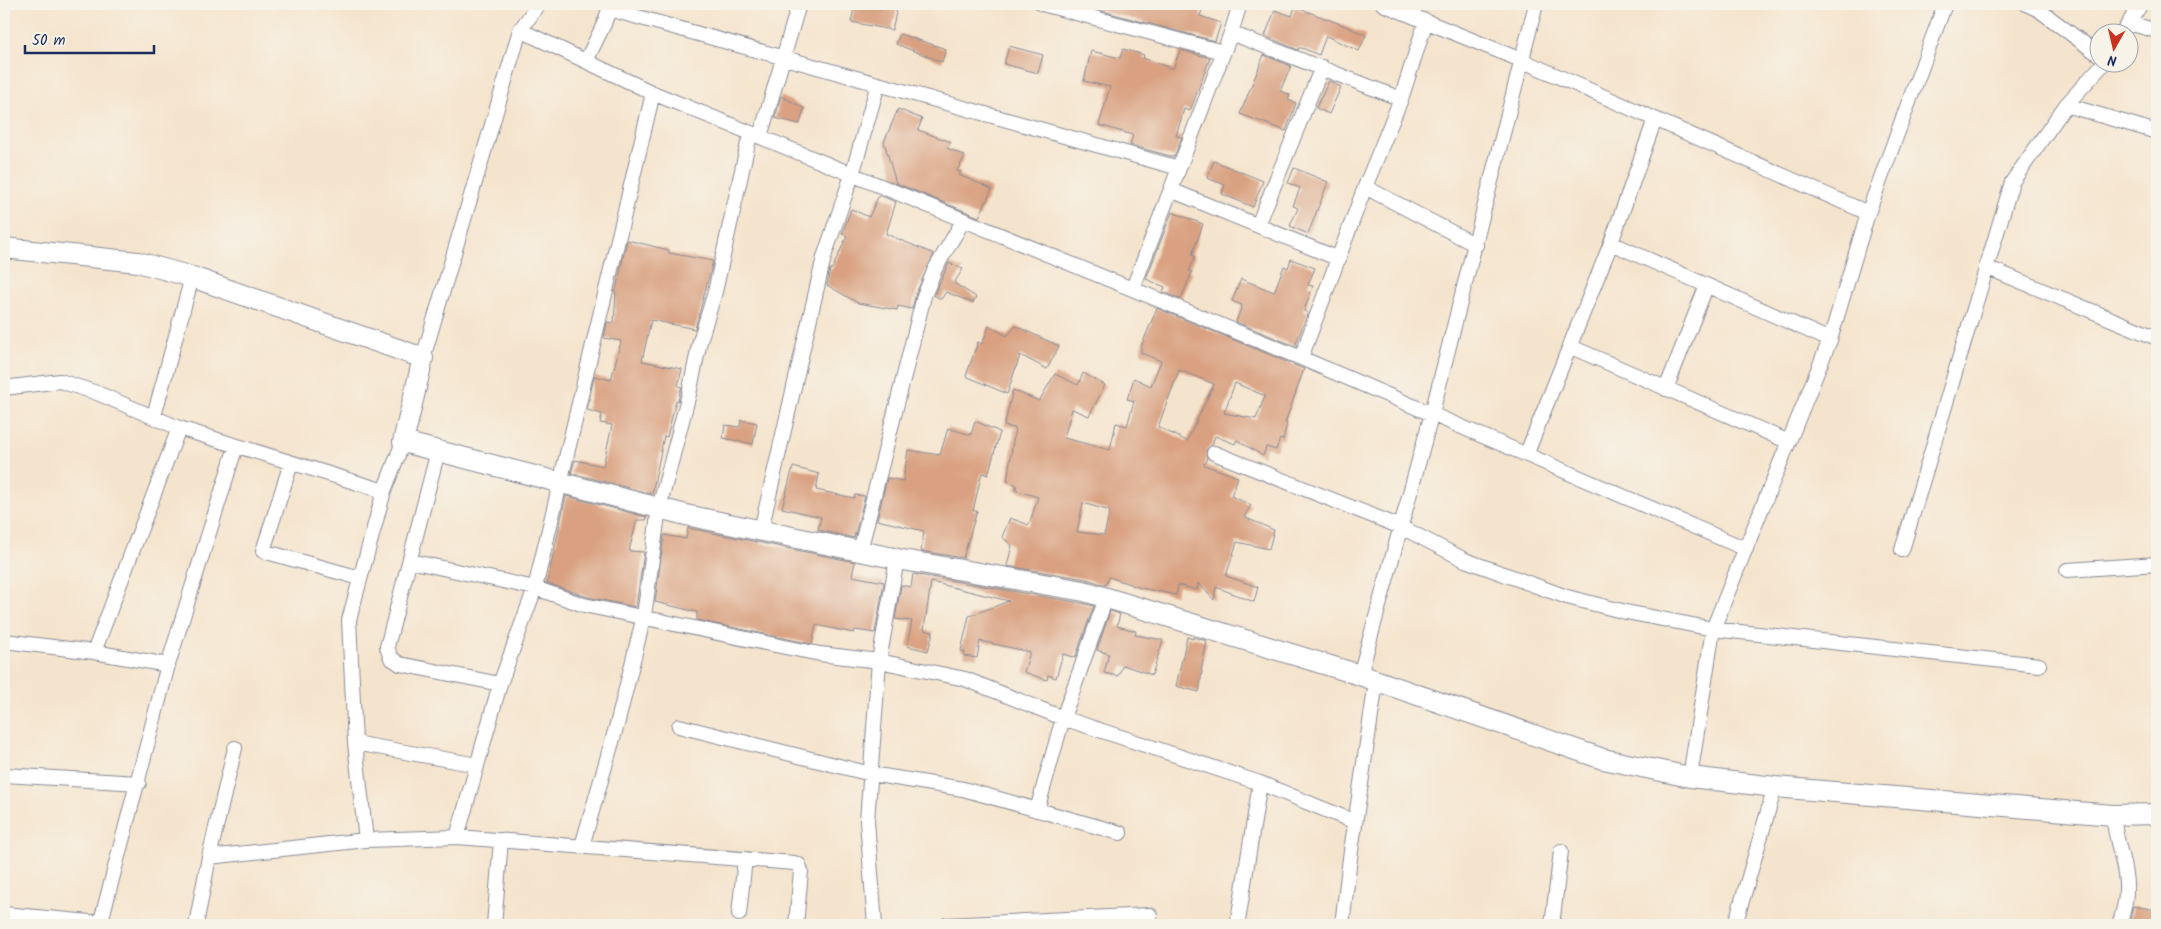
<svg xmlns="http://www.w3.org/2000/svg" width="2161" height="929" viewBox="0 0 2161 929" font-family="Kalam,sans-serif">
<rect width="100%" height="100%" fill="#f7f3e8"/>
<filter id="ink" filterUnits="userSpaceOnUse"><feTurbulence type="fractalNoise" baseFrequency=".02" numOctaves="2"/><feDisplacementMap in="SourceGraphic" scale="10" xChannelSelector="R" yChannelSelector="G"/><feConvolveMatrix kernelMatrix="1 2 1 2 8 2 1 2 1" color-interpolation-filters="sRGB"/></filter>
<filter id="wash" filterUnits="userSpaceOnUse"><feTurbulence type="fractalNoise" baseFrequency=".0096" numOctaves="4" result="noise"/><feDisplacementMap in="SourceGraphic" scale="20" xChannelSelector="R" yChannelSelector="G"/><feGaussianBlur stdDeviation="1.12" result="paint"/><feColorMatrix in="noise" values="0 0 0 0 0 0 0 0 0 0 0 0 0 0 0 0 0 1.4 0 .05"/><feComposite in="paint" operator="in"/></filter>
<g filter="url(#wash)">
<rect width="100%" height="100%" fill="#f5e4cd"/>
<g id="blocks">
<path fill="#d9a181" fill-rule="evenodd" d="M855 4H864L880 9 881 4H898L892 30 851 22Z
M1084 4H1204L1200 16 1221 23 1215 41 1083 6Z
M1295 7 1338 23 1366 35 1359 51 1326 36 1319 55 1302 48H1299L1298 50 1265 36 1275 10 1292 16Z
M900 34 946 49 942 62 896 44Z
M1009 46 1043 55 1038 73 1004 64Z
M1123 49 1144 55 1143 58 1173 69 1180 50 1210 58 1190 111 1184 109 1176 136 1182 137 1174 157 1130 145 1133 135 1099 125 1110 87 1084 81 1091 51 1120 58Z
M1264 55 1291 66 1280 91 1290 95 1288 100 1296 103 1286 131 1240 114Z
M1329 81 1341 87 1329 114 1316 108Z
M781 96 804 108 800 124 775 118Z
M898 109 922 119 918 130 951 142 947 148 965 156 957 171 961 172 959 175 992 189 979 217 896 183 884 142Z
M1214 161 1263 181 1253 207 1222 194 1225 185 1207 178Z
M1294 168 1328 182 1308 234 1290 226 1298 208 1293 206 1300 188 1288 183Z
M879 195 896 202 886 234 934 254 916 293 912 309 898 306 897 310 858 303 827 285 830 269H832L847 236 842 234 851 209 869 217Z
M1172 212 1203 224 1192 255 1195 256 1189 271 1192 272 1181 299 1163 292 1165 287 1146 279Z
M627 240 669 250V253L713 261 695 329 651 320 642 361 682 369 678 386 682 387 680 392 678 401 676 400 667 437 664 436 652 494 571 473 575 460 603 466 612 425 600 423 602 414 587 410 594 376 611 380 621 341 604 338 607 322 614 323 616 294H615Z
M1291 259 1315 268 1308 285 1313 286 1304 311 1308 313 1295 346 1236 322 1242 305 1232 301 1241 279 1274 292 1284 266 1288 268Z
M949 263 963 269 954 283 976 297 973 303 946 292 941 299 934 295Z
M1157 308 1304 369 1285 423H1287L1283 440 1280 439 1276 450 1266 447 1263 456 1237 440 1235 444 1215 436 1212 445 1206 450 1207 458 1204 465 1238 477 1231 496 1251 505 1244 517 1274 530 1269 549 1237 542 1226 576 1258 587 1254 602 1216 587 1214 600 1198 583 1197 590 1178 585 1176 595 1141 588 1109 577 1106 585 1086 579 1007 566 1012 545 1002 537 1010 518 1029 525 1038 497 1015 490 1017 485 1007 481 1015 428 1004 426 1013 390 1039 401 1055 374 1078 385 1083 373 1105 385 1089 416 1072 409 1064 438 1110 450 1116 423 1127 426 1134 401 1127 399 1134 378 1151 386 1161 361 1141 353V347ZM1179 370 1214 384 1187 441 1158 427ZM1235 383 1265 396 1256 419 1224 413ZM1083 503 1110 511 1104 535 1077 532Z
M989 326 1007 336 1016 326 1059 346 1047 369 1020 355 1007 394 966 376 978 342 982 344Z
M741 420 757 423 753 444 723 438 725 425 740 427Z
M975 421 1000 432 988 475 982 473 981 476 973 511H977L963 558 921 551 924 531 877 520 887 478 903 481 908 450 940 455 948 428 971 435Z
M793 467 819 474 816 490 854 498 855 495 865 496 854 538 818 530 821 517 782 508Z
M566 496 647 517 646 520H637L629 551 644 552 636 607 588 597 547 583Z
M688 528 855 562 852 576 884 582 875 633 855 630 854 633 816 625 812 644 697 620V612L655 602 664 535 686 539Z
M913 574 1081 603 1094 606 1075 658 1063 654 1056 678 1048 675 1047 680 1024 672 1030 652 980 641 977 658 964 656 965 652 961 651 969 616 1009 601 931 582 924 630 933 632 928 651 907 646 912 621 895 619 901 585 911 587Z
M1110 611 1120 614 1117 626 1136 631 1135 635 1163 640 1152 675 1123 665 1118 676 1104 673 1109 654 1097 650Z
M1187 637 1193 639V637L1207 641 1201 671H1202L1199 692 1176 686Z
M2133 906 2157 910V925H2129Z"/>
</g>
</g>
<g filter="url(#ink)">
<use href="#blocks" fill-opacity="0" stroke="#888a96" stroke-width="1"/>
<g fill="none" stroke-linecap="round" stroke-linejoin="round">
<g stroke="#888a96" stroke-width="16">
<path id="street" d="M1042 4 1223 52
M1383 4 1521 60 1868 213
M2026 4 2039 10 2098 54
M609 9 1179 168
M2129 23 2157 31
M520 30 653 93 1301 358 1746 549
M2123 32 2141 4
M1231 33 1401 99
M586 61 604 24 611 4
M2066 105 2157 132
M760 137 799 4
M1365 187 1476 245
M1171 190 1339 259
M1258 225 1322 67
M1611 243 1830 340
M1986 267 2157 338
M1133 288 1231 33 1240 4
M1569 346 1789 442
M423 358 520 30 539 4
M1301 358 1365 187 1401 99 1426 21
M4 388 60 381 97 393 179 428 384 491
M1666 389 1706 287
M154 416 192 277
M438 451 387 647 391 658 400 664 500 684
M1214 453 1401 527 1465 560 1567 597 1626 612 1713 629 2039 665
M1527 453 1611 243 1655 119
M291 463 263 551 360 578
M761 530 824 257 852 175 878 84
M1902 550 2012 182 2066 105 2105 62
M860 551 924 296 935 269 963 221
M410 561 535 588 584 605 775 645 820 654 879 661 965 679 1063 718 1260 783 1355 822
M2067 570 2157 564
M4 641 94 652 168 665
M94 652 179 428
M1360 675 1432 413 1536 4
M679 726 871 774 963 789 1120 833
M355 743 477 765
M4 775 139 783
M1690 777 1713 629 1830 340 1868 213 1945 4
M1037 810 1063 718 1106 598
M2113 815C2118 861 2136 877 2119 925
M457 837 500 684 535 588 653 93
M366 840 355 743 349 620 384 491 403 442
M582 846 618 721 644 616 659 508 689 394 700 341 715 292 750 134
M209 857 366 840 457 837 794 863 799 865 801 871 796 925
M4 914 101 923
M739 914 745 859
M1238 921 1260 783
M100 925 168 665 236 446
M196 925 209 857 235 748
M494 925 501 840
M875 925 867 821 879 661 897 559
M946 925 1150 915 1149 925
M1342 925 1350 858 1376 682
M1552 925 1561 851
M1735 925 1775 787"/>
</g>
<g stroke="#888a96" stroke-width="22">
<path id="secondary" d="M4 248 138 262 192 277 423 358 403 442 686 515 903 560 1084 591 1360 675 1603 759 1690 777 1775 787 2113 815 2157 814"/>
</g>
<use href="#street" stroke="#fff" stroke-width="14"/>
<use href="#secondary" stroke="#fff" stroke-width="20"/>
</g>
</g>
<rect width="2161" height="929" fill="none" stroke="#f7f3e8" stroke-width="20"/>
<g transform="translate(2114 48) rotate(188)"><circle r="24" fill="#f7f3e8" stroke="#9fa5b1"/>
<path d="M0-4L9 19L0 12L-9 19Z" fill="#c8321e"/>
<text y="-8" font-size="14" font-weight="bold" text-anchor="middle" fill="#1b2f5e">N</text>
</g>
<path d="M25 45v8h129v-8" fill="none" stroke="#1b2f5e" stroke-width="2.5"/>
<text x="32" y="45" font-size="15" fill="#1b2f5e" stroke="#f7f3e8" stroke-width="4" paint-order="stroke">50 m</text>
</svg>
